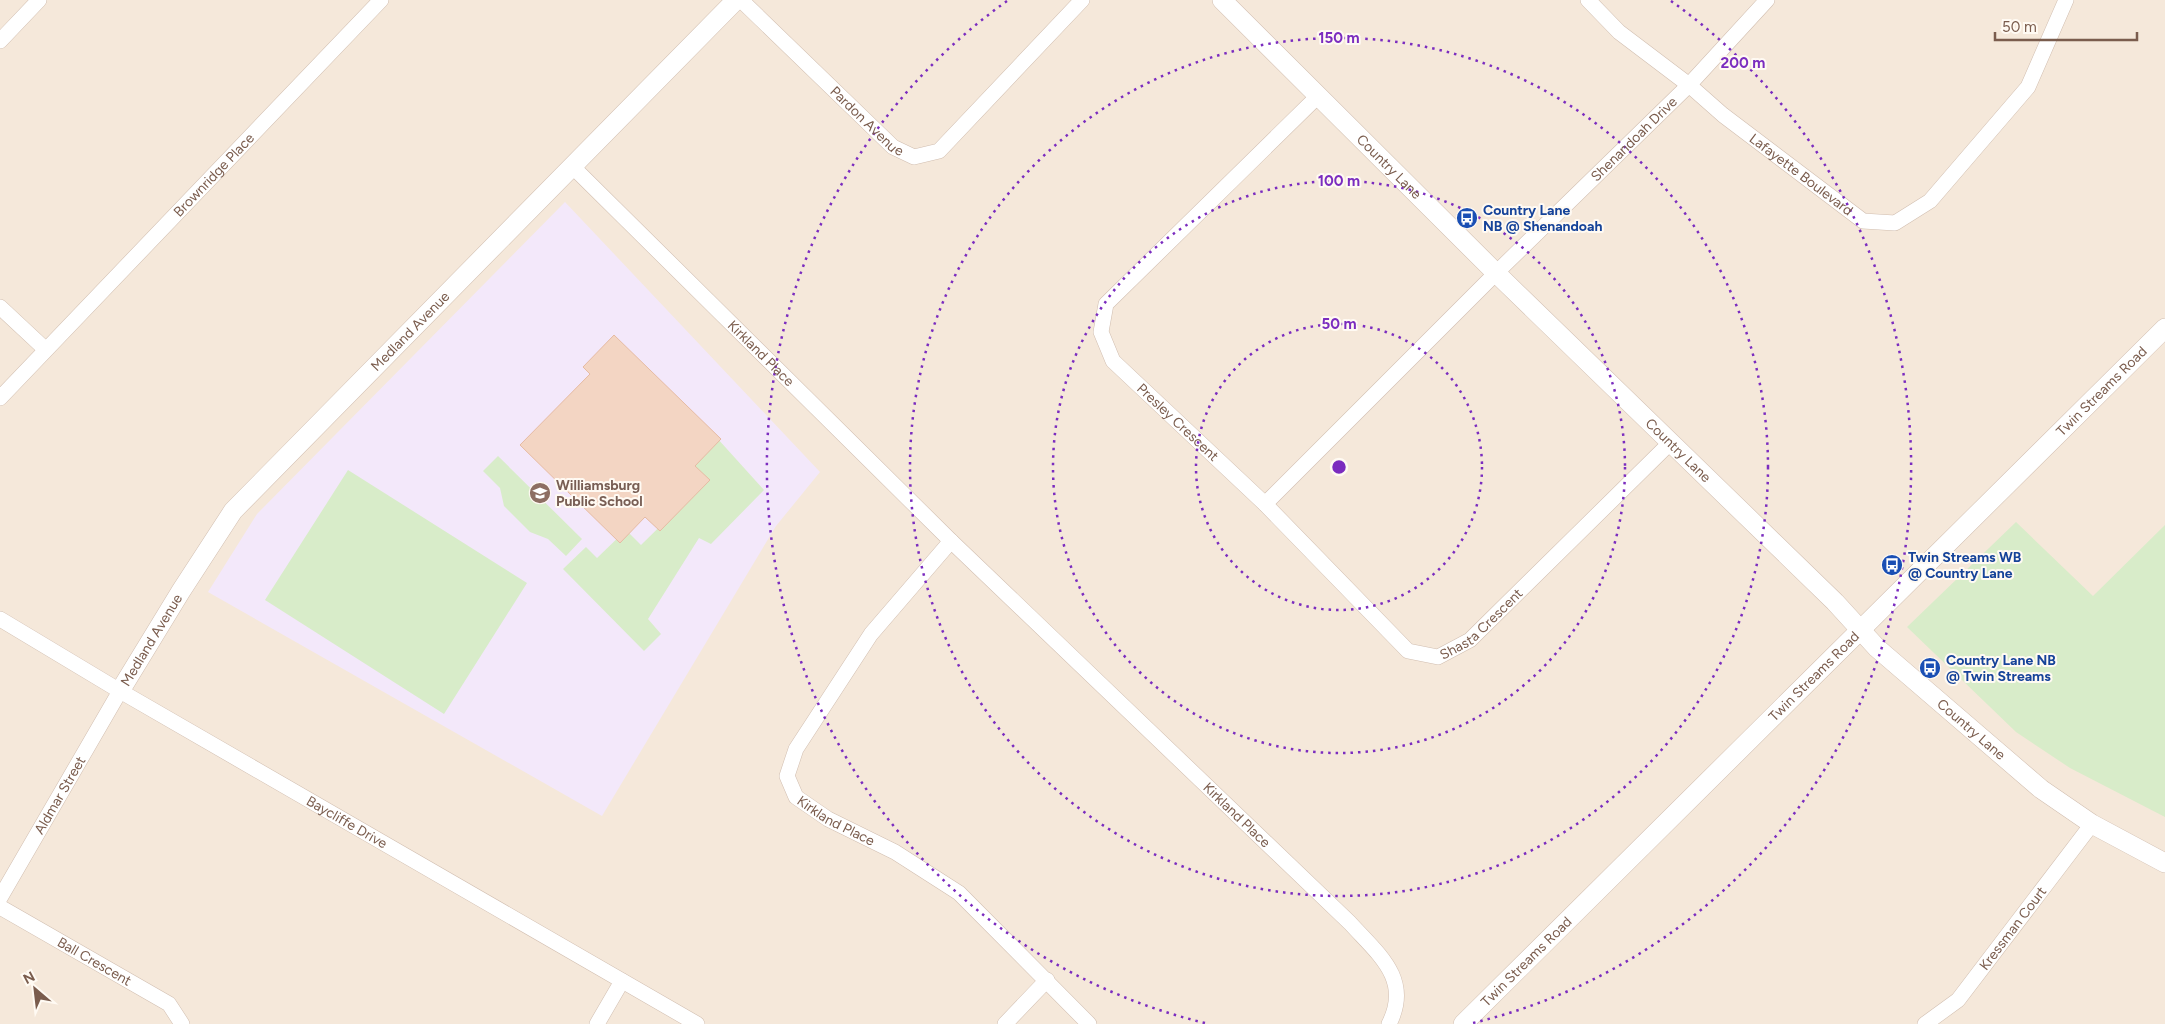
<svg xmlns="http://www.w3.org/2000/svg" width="2165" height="1024" viewBox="0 0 2165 1024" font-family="Figtree,sans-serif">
<rect width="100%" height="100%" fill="#fdf6ec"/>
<path fill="#f5e8da" d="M0 0H2165V1024H0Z"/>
<path fill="#f3e8fa" d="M565 202 820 472 776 526 602 816 208 592 257 514Z"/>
<path fill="#d8ecc9" d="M717 438 764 490 711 544 699 538 648 619 661 634 644 651 563 569 586 547 597 558 626 530 641 545 702 485 686 468Z
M498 456 582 539 566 556 548 539 530 532 504 506 500 488 483 471Z
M348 470 527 583 444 714 265 600Z
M2016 522 2093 596 2165 525V817L2070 768 2016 732 1907 627Z"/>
<path fill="#f3d5c3" stroke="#e6bba3" d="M614 335 721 439 695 466 710 480 660 531 645 517 620 543 520 445 590 374 583 367Z"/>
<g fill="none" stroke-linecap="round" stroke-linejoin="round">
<g stroke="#d1beb0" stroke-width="16">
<g id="minor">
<path id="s1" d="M741 0 893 147 914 157 939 151 1082 0"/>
<path id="s2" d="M1588 0 1619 32 1689 85 1723 115 1863 221 1895 223 1930 201 2028 87 2066 0"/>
<path d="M0 41 39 0"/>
<path id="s3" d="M1318 96 1106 304 1101 332 1113 361 1265 504 1408 651 1438 657 1470 640 1670 443"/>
<path id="s4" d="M572 166 951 541 1350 923C1378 954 1412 979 1389 1024"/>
<path d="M0 307 45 349"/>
<path id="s5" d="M0 398 381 0"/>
<path id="s6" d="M1265 504 1496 273 1689 85 1767 0"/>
<path id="s7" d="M951 541 871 634 796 749 787 776 796 797 828 819 895 852 959 893 1089 1024"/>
<path id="s8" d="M0 619 120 691 697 1024"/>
<path id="s9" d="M0 898 120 691"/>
<path id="s10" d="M0 907 169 1004 182 1024"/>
<path d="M597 1024 622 981"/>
<path d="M1005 1024 1047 980"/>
<path id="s11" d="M1925 1024 1958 1000 2092 824"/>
</g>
</g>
<g stroke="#d1beb0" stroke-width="20">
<g id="tertiary">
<path id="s12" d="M1222 0 1496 273 1835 602 1877 648 2041 789 2092 824 2165 863"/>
<path id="s13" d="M120 691 181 591 233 511 736 0"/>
<path id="s14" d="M1463 1024 2165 328"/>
</g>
</g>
<use href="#minor" stroke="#fff" stroke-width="15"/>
<use href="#tertiary" stroke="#fff" stroke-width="19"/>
</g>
<g fill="none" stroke="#7b2cbf" stroke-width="2.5" stroke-dasharray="2.5 5">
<circle cx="1339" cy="467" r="143"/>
<circle cx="1339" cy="467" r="286"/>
<circle cx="1339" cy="467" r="429"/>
<path d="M1205 1023A572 572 0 0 1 1007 1M1671 1A572 572 0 0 1 1473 1023"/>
</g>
<defs>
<g id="bus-disc" transform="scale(1.125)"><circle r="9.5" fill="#1a4fb4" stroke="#fffaf3"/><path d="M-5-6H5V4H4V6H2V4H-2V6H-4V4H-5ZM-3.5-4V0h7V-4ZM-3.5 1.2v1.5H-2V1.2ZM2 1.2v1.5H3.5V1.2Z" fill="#fff"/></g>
<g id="school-disc" transform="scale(1.125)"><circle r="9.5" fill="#8d6e63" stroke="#fffaf3"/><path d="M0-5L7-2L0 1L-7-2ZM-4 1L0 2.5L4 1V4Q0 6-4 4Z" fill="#fff"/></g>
</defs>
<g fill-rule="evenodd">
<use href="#bus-disc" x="1467" y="218"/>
<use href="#school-disc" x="540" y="493"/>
<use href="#bus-disc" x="1892" y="565"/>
<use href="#bus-disc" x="1930" y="668"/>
</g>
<g text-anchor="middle" stroke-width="4" stroke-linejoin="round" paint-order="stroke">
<g font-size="14" fill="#7a5c4d" stroke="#fffaf3">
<text dy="5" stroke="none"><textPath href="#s1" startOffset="175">Pardon Avenue</textPath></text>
<text dy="5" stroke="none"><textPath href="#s6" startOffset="519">Shenandoah Drive</textPath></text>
<text dy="5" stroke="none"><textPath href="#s12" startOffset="236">Country Lane</textPath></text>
<text dy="5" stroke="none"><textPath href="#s5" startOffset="309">Brownridge Place</textPath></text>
<text dy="5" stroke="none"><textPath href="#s2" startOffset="276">Lafayette Boulevard</textPath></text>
<text dy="5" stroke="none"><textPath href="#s13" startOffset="465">Medland Avenue</textPath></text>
<text dy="5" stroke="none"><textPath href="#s4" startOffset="266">Kirkland Place</textPath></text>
<text dy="5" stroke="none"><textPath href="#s14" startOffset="899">Twin Streams Road</textPath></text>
<text dy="5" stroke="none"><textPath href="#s3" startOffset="446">Presley Crescent</textPath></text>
<text dy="5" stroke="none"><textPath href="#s12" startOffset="641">Country Lane</textPath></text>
<text dy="5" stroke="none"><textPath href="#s3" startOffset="856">Shasta Crescent</textPath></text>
<text dy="5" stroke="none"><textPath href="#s13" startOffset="60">Medland Avenue</textPath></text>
<text dy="5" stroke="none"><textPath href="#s14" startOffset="494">Twin Streams Road</textPath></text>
<text dy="5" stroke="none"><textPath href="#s12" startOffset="1046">Country Lane</textPath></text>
<text dy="5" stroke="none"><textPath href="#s9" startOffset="119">Aldmar Street</textPath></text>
<text dy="5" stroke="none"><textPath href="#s4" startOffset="929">Kirkland Place</textPath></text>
<text dy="5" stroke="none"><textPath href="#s7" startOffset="358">Kirkland Place</textPath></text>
<text dy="5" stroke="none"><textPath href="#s8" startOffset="402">Baycliffe Drive</textPath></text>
<text dy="5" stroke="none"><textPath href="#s11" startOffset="131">Kressman Court</textPath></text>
<text dy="5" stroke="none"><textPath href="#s10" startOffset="109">Ball Crescent</textPath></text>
<text dy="5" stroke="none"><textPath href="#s14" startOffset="89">Twin Streams Road</textPath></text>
</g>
<g font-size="14" font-weight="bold" fill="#164399" stroke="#fffaf3" text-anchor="start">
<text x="1483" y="215">Country Lane<tspan x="1483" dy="16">NB @ Shenandoah</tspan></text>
<text x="1908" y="562">Twin Streams WB<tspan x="1908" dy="16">@ Country Lane</tspan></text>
<text x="1946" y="665">Country Lane NB<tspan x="1946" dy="16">@ Twin Streams</tspan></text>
</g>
<g font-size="14" font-weight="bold" fill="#785e54" stroke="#fffaf3" text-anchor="start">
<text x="556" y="490">Williamsburg<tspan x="556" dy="16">Public School</tspan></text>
</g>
</g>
<circle cx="1339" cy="467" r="8" fill="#7b2cbf" stroke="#fffaf3" stroke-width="2.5"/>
<g font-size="15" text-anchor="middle" font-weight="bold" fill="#7b2cbf" stroke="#fffaf3" stroke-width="4" stroke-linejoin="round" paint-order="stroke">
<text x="1339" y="43">150 m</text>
<text x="1743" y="68">200 m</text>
<text x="1339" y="186">100 m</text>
<text x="1339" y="329">50 m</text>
</g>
<g transform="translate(35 989) rotate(332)" stroke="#fffaf3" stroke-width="4" paint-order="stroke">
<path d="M0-4L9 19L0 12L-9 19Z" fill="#7a5c4d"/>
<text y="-8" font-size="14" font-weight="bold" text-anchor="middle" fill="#7a5c4d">N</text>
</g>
<path d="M1995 32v8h142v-8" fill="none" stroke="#7a5c4d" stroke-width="2.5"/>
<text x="2002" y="32" font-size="15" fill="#7a5c4d" stroke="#fffaf3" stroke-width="4" paint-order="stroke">50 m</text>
</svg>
